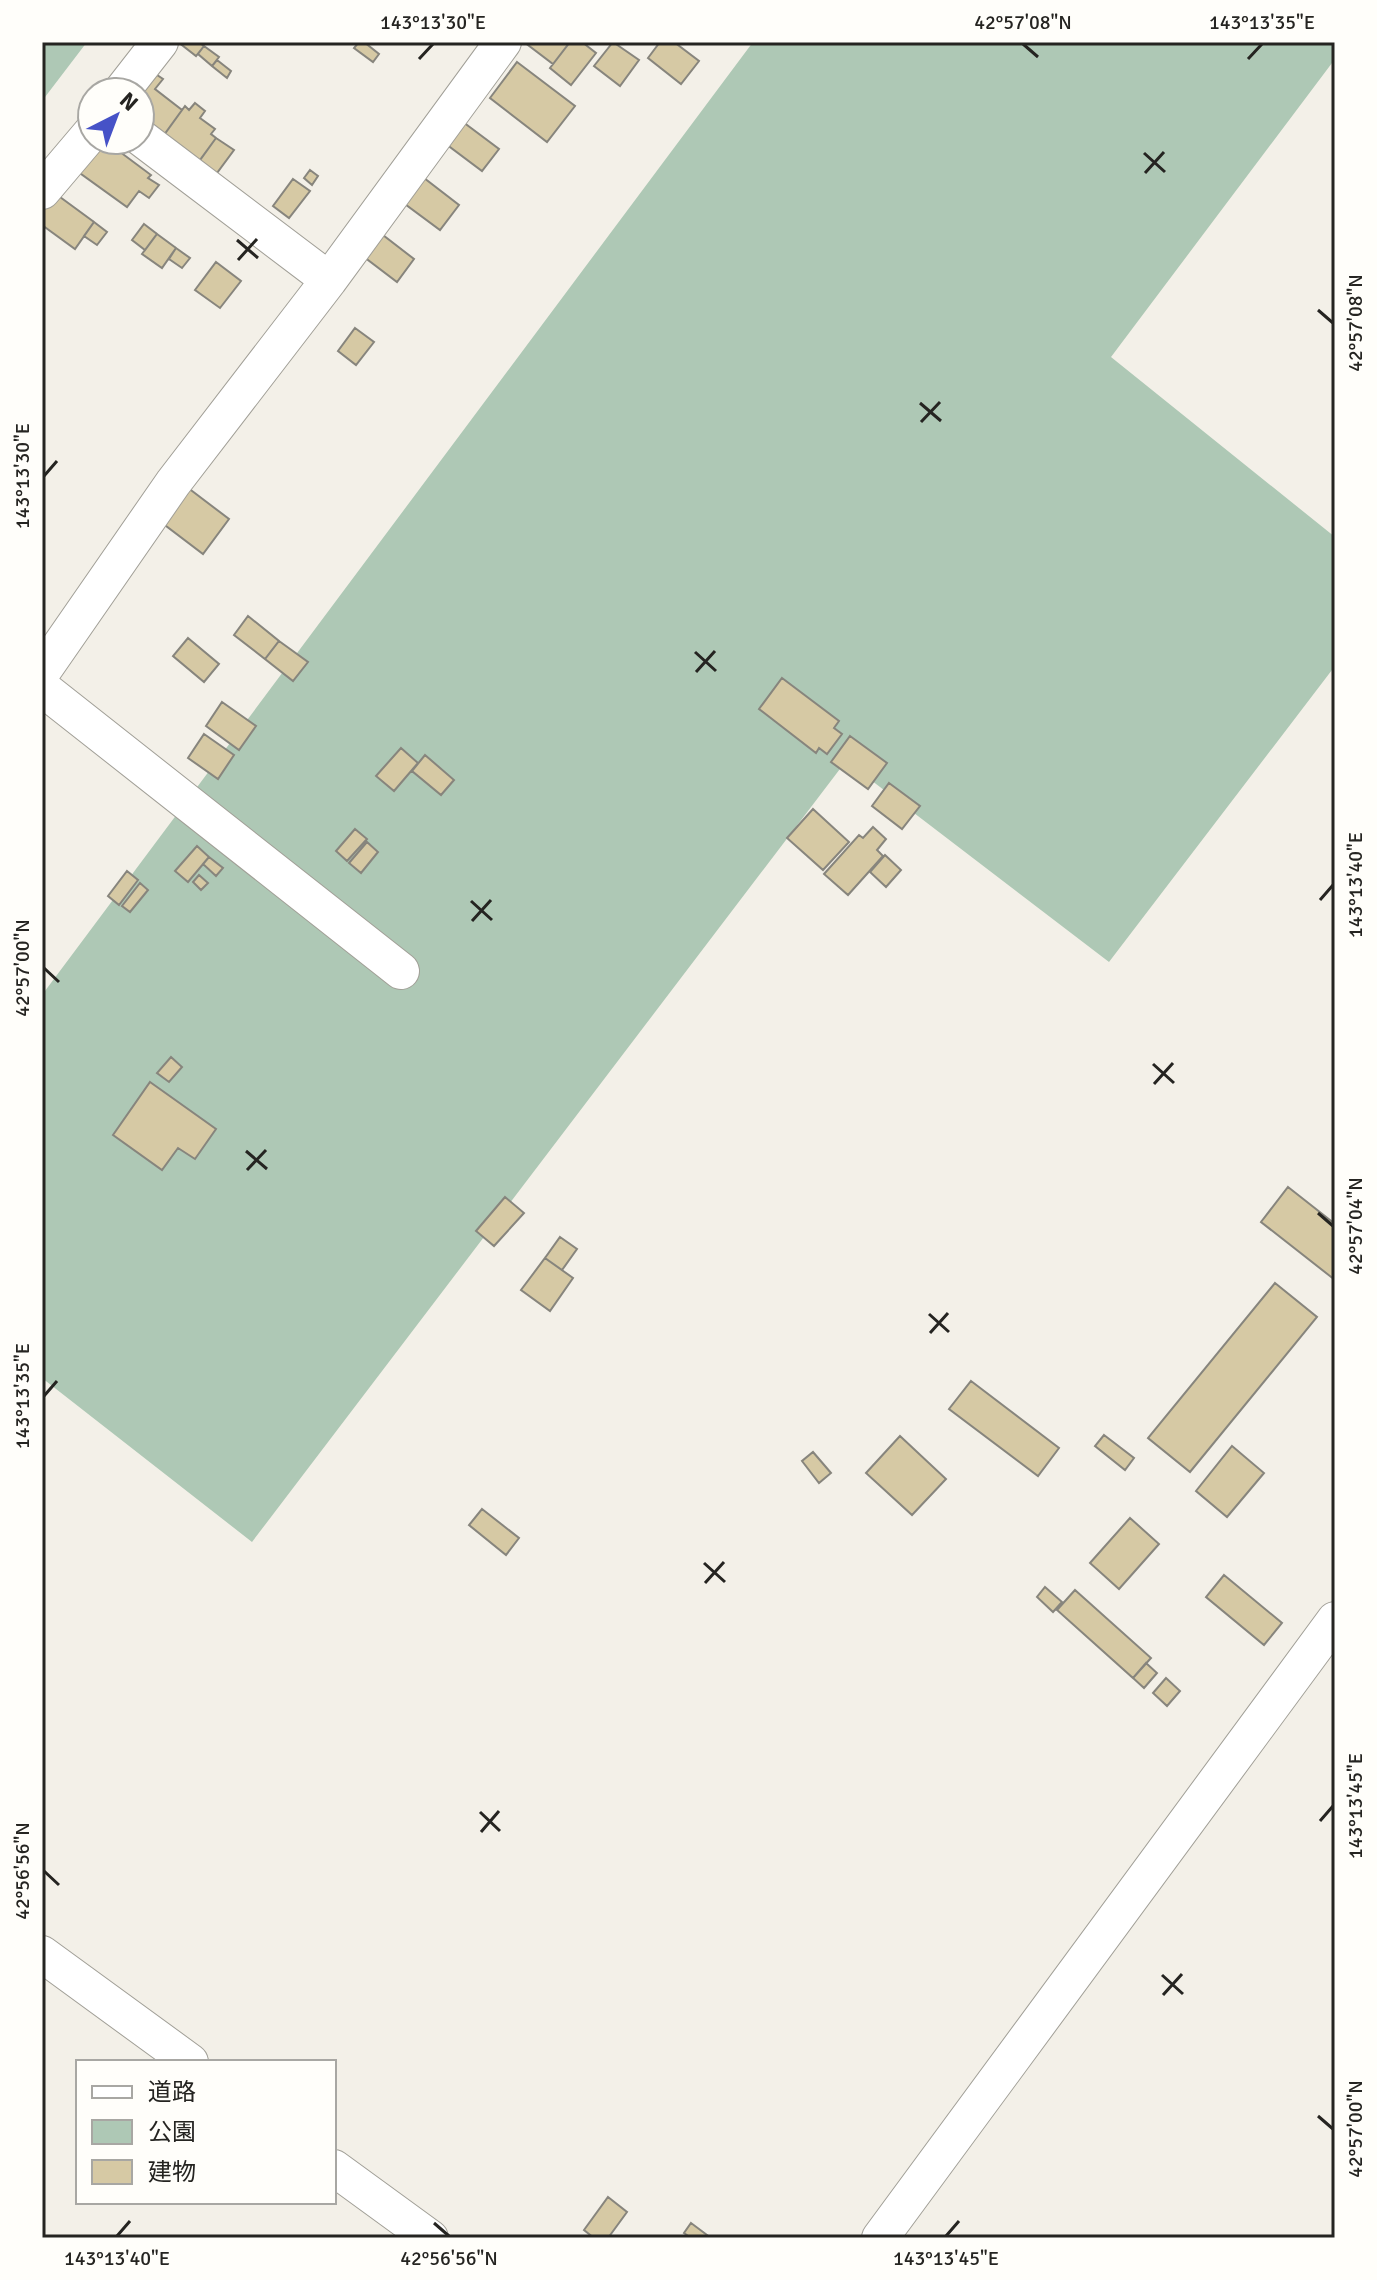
<svg xmlns="http://www.w3.org/2000/svg" width="1377" height="2280" viewBox="0 0 1377 2280" font-family="Signika,'Noto Sans JP',sans-serif">
<rect width="100%" height="100%" fill="#f3f0e8"/>
<path fill="#aec8b5" d="M42 42H87L42 101Z
M753 42H1335V59L1111 357 1335 537V666L1109 962 846 761 252 1542 42 1378V995Z"/>
<path fill="#d6c9a4" stroke="#87857d" stroke-width="2" d="M178 42H198L204 46 196 56Z
M359 42H364L379 54 373 62 354 48Z
M524 42H570L553 64Z
M570 42H582L596 53 571 85 550 68Z
M613 42 639 60 620 86 594 66Z
M660 42H674L699 61 681 84 648 58Z
M204 46 219 57 212 66 198 54Z
M217 60 231 71 227 78 212 66Z
M517 62 575 106 547 142 490 98Z
M148 69 163 79 155 89 182 110 161 139 140 123V92Z
M195 103 205 111 200 118 215 129 211 134 216 138 195 167 159 142 185 106 189 110Z
M443 107 499 149 482 171 426 129Z
M216 138 234 150 214 177 197 164Z
M104 140 151 175 148 178 159 185 149 198 139 191 127 207 77 171Z
M402 161 459 205 440 230 382 187Z
M310 170 318 176 312 185 304 178Z
M293 179 310 191 289 218 273 206Z
M45 186 94 222 75 249 42 225V191Z
M357 215 414 259 397 282 339 238Z
M94 222 107 232 97 245 84 236Z
M144 224 157 234 145 250 132 240Z
M157 234 176 248 162 268 142 254Z
M176 248 190 258 182 268 169 259Z
M216 262 241 281 220 308 195 290Z
M355 328 374 342 356 365 338 351Z
M175 478 229 519 203 554 149 513Z
M248 616 279 641 265 659 234 635Z
M188 638 219 664 204 682 173 656Z
M279 641 308 662 293 681 265 659Z
M782 678 839 721 834 728 842 734 827 754 819 748 816 753 759 709Z
M222 702 256 726 239 750 206 726Z
M204 734 234 755 218 779 188 758Z
M850 736 887 763 868 789 831 762Z
M401 748 418 763 394 791 376 776Z
M425 755 454 780 441 795 412 771Z
M889 783 920 806 902 829 872 806Z
M813 809 849 842 823 870 787 838Z
M873 827 886 839 877 850 883 856 848 895 824 874 859 835 863 838Z
M355 829 367 839 347 861 336 851Z
M367 842 378 852 361 873 349 863Z
M197 846 209 857 188 882 175 871Z
M885 855 901 870 886 887 870 872Z
M209 857 223 868 216 876 203 864Z
M127 871 138 880 119 905 108 896Z
M199 875 208 883 201 890 193 882Z
M140 883 148 890 130 912 122 906Z
M171 1057 182 1067 169 1082 157 1073Z
M150 1082 216 1129 195 1159 178 1148 162 1170 113 1135Z
M1288 1187 1335 1224V1280L1261 1222Z
M505 1197 524 1213 494 1246 476 1231Z
M560 1237 577 1249 562 1270 545 1258Z
M545 1258 573 1278 550 1311 521 1290Z
M1275 1283 1317 1317 1190 1472 1148 1438Z
M971 1381 1059 1448 1038 1476 949 1409Z
M1104 1435 1134 1458 1125 1470 1095 1446Z
M900 1436 946 1479 912 1515 866 1473Z
M1232 1446 1264 1473 1227 1517 1196 1491Z
M813 1452 831 1473 819 1483 802 1461Z
M482 1509 519 1538 506 1555 469 1525Z
M1130 1518 1159 1544 1119 1589 1090 1563Z
M1224 1575 1282 1623 1264 1645 1206 1597Z
M1045 1587 1062 1602 1053 1612 1037 1597Z
M1075 1590 1151 1658 1133 1678 1057 1610Z
M1146 1663 1157 1673 1144 1688 1133 1678Z
M1166 1678 1180 1691 1167 1706 1153 1693Z
M608 2197 627 2212 608 2238H594L584 2230Z
M691 2223 711 2238H691L684 2233Z"/>
<g fill="none" stroke-linecap="round" stroke-linejoin="round">
<g stroke="#a19f97" stroke-width="38">
<path id="street" d="M121 92 160 42
M140 137 329 280
M42 191 92 132
M42 672 173 483 329 280 503 42
M42 688 401 971
M42 1954 190 2062
M334 2168 430 2238
M880 2238 1335 1620"/>
</g>
<use href="#street" stroke="#fff" stroke-width="36"/>
</g>
<path fill="none" stroke="#252421" stroke-width="3" d="M1023 44 1038 57M419 59 433 44M1248 59 1262 44M1144 153 1165 172M1145 173 1164 152M237 240 258 258M238 260 257 239M1318 310 1333 323M920 403 941 421M921 422 940 402M44 476 57 461M695 652 716 671M696 672 715 651M1320 900 1333 885M471 901 492 920M472 921 491 900M44 968 59 982M1153 1064 1174 1083M1154 1084 1173 1063M246 1151 267 1169M247 1170 266 1150M1318 1213 1333 1226M929 1314 949 1332M930 1333 948 1313M44 1396 57 1381M704 1563 725 1582M705 1583 724 1562M480 1812 500 1831M1320 1821 1333 1806M481 1832 499 1811M44 1871 59 1885M1162 1975 1183 1994M1163 1995 1182 1974M1318 2116 1333 2129M434 2223 449 2236M117 2236 130 2221M946 2236 959 2221"/>
<rect width="1377" height="2280" fill="none" stroke="#fffefa" stroke-width="88"/>
<rect x="76" y="2060" width="260" height="144" fill="#fffefa" stroke="#a8a7a3" stroke-width="2"/>
<rect x="92" y="2086" width="40" height="12" fill="#ffffff" stroke="#a8a7a3" stroke-width="2"/>
<text x="148" y="2100" font-size="24" fill="#252421">道路</text>
<rect x="92" y="2120" width="40" height="24" fill="#aec8b5" stroke="#a8a7a3" stroke-width="2"/>
<text x="148" y="2140" font-size="24" fill="#252421">公園</text>
<rect x="92" y="2160" width="40" height="24" fill="#d6c9a4" stroke="#a8a7a3" stroke-width="2"/>
<text x="148" y="2180" font-size="24" fill="#252421">建物</text>
<g transform="translate(116 116) rotate(42)"><circle r="38" fill="#fffefa" stroke="#a8a7a3" stroke-width="2"/>
<path d="M0-6L14 30L0 20L-14 30Z" fill="#4652c7"/>
<text y="-12" font-size="22" font-weight="bold" text-anchor="middle" fill="#252421">N</text>
</g>
<rect x="44" y="44" width="1289" height="2192" fill="none" stroke="#252421" stroke-width="3"/>
<g font-size="20" text-anchor="middle" fill="#252421">
<text x="433" y="29">143°13'30"E</text>
<text x="1023" y="29">42°57'08"N</text>
<text x="1262" y="29">143°13'35"E</text>
<text transform="translate(1355 323) rotate(-90)" y="7">42°57'08"N</text>
<text transform="translate(22 476) rotate(-90)" y="7">143°13'30"E</text>
<text transform="translate(1355 885) rotate(-90)" y="7">143°13'40"E</text>
<text transform="translate(22 968) rotate(-90)" y="7">42°57'00"N</text>
<text transform="translate(1355 1226) rotate(-90)" y="7">42°57'04"N</text>
<text transform="translate(22 1396) rotate(-90)" y="7">143°13'35"E</text>
<text transform="translate(1355 1806) rotate(-90)" y="7">143°13'45"E</text>
<text transform="translate(22 1871) rotate(-90)" y="7">42°56'56"N</text>
<text transform="translate(1355 2129) rotate(-90)" y="7">42°57'00"N</text>
<text x="117" y="2265">143°13'40"E</text>
<text x="449" y="2265">42°56'56"N</text>
<text x="946" y="2265">143°13'45"E</text>
</g>
</svg>
